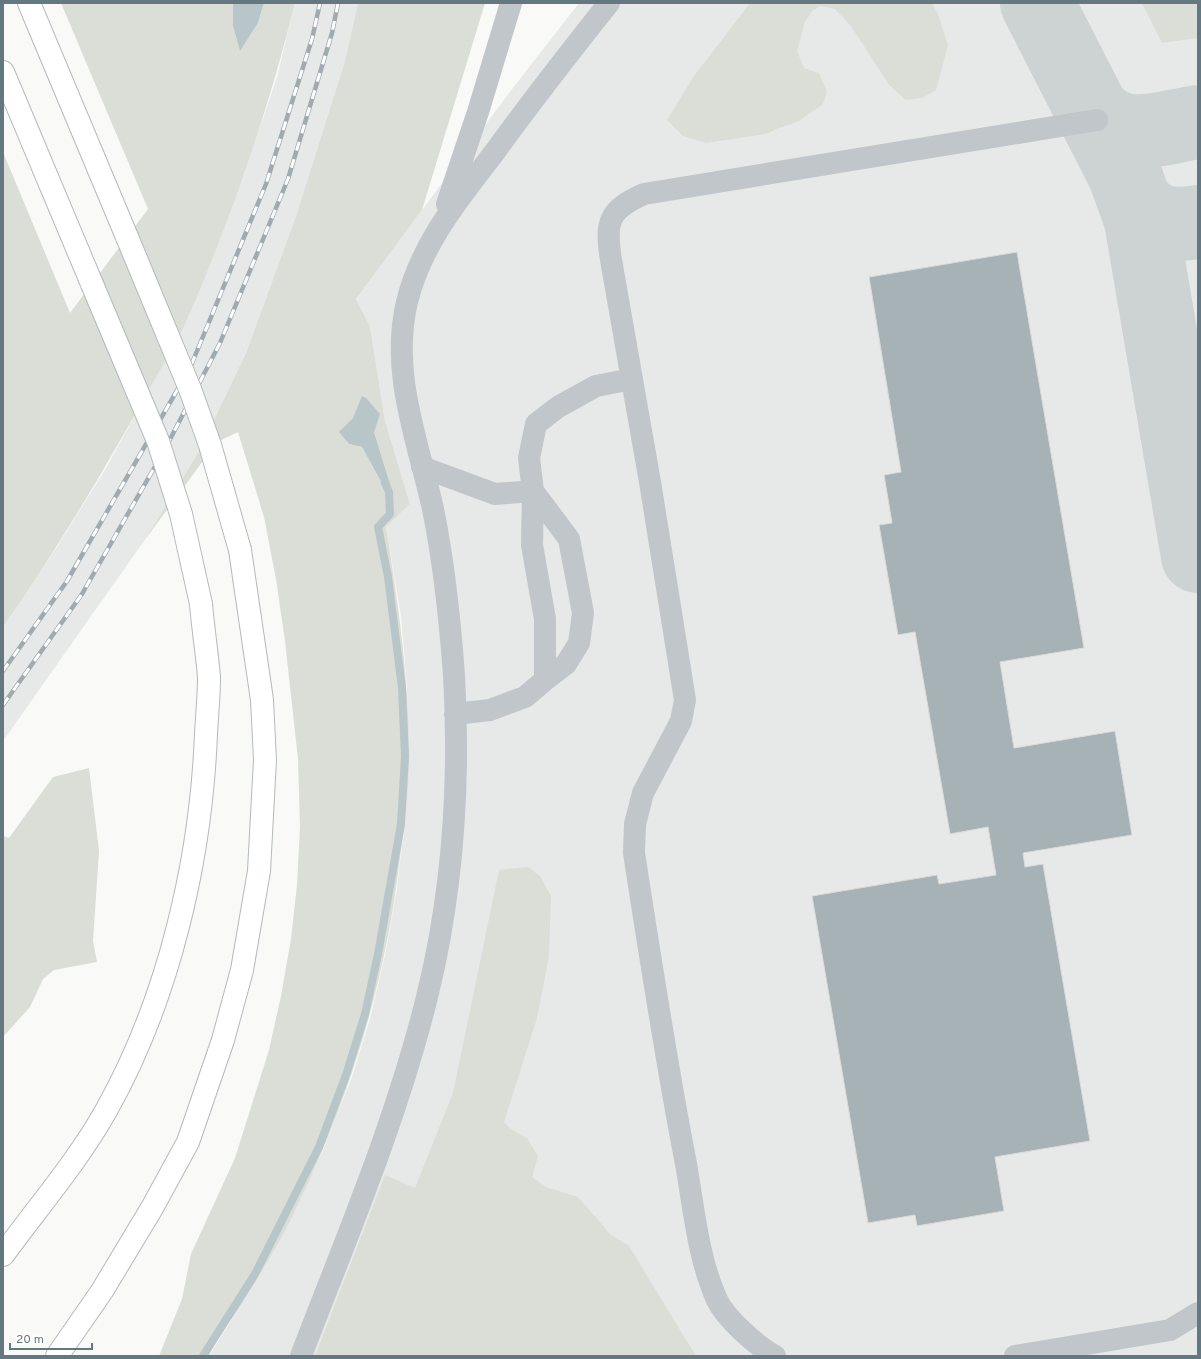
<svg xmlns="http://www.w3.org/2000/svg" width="1201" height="1359" viewBox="0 0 1201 1359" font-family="Overpass,sans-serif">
<rect width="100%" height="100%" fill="#f9f9f7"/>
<path fill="#e7e9e8" d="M295 3H358L345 61 295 219 246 353 198 453 144 541 3 741V627L57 547 106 468 185 324 216 249 243 177 277 77Z
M579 3H1198V1356H209L258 1277 295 1211 324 1148 352 1077 371 1015 385 955 397 888 405 822 409 755 407 686 401 616 386 527 410 504 385 421 370 326 356 299 509 93Z"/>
<path fill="#daded6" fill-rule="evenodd" d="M61 3H233V26L240 50 258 23 264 3H295C268 112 231 219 186 322 173 350 156 376 142 402 99 479 54 554 3 627V152L70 313 148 209Z
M358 3H485L422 210 356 299 370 326 385 421 410 504 386 527C398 602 409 677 409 753 409 788 405 824 400 858 385 984 351 1095 296 1209 280 1243 259 1276 239 1308 229 1323 216 1339 209 1356H159L182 1299 191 1254 235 1158 269 1050 281 996 291 939 297 885 300 827 298 759 285 641 276 579 264 517 238 432 217 442 144 541 198 453 246 353 295 219 345 61ZM353 418 374 432 391 487 385 489 362 447 349 444 340 433Z
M750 3H932L938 14 948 45 936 90 922 98 906 100 889 85 851 26 835 9 821 6 813 10 805 22 797 51 804 68 819 73 827 92 823 104 799 121 779 128 766 134 706 143 683 136 667 120 694 76Z
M1142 3H1198V38L1162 43Z
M89 768 99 851 93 941 97 962 54 970 43 979 30 1007 3 1037V836L9 838 53 777Z
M528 867 540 876 551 896 549 956 537 1018 504 1122 511 1129 527 1138 538 1156 532 1177 546 1187 578 1197 611 1235 629 1246 696 1356H315L385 1175 415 1188 453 1093 499 870Z"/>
<path fill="#b8c6c9" d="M233 3H264L258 23 240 51 233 26Z
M362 396 366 398 380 414 374 432 391 487 389 492 385 489 362 447 349 444 339 432 353 418Z"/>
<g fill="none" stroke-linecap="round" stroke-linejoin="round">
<path stroke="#b8c6c9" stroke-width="8" d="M203 1356 255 1274 319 1147 346 1075 365 1014 378 954 401 824 405 756 402 688 388 577 378 527 390 514 389 492 385 483"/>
<path stroke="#cdd2d3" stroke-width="74" d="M1037 3 1125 175 1141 220 1198 556
M1090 107C1119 146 1158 128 1198 122
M1135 201C1150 224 1173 226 1198 222"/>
</g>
<path fill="#a7b2b6" stroke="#dbdbd9" d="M1017 252 1084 648 1000 662 1014 748 1115 731 1132 835 1023 853 1025 867 1043 864 1090 1141 995 1157 1004 1211 917 1226 915 1215 868 1223 812 896 937 875 939 884 996 875 988 827 950 834 915 632 898 635 879 525 892 523 884 475 901 472 869 277Z"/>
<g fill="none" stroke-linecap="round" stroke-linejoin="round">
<g stroke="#b3b9bc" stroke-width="24">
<path id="highway" d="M29 3 127 237
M3 72 92 284
M3 1255C38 1207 78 1161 107 1109 169 998 201 860 206 734 207 715 209 696 209 677 207 653 203 628 201 604
M57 1356 102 1291 152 1208 188 1142 223 1040 242 970 259 871 265 760 262 700 240 550"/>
</g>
<path stroke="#c0c6c9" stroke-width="22" d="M447 204 478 112 511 3
M422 467 495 494 533 491 529 458 536 424 558 407 596 386 632 379
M533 491 569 539 583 613 579 643 566 664 545 680V619L532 545Z
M455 714 490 710 525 697 545 680
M301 1356C347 1236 398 1117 428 993 453 890 460 781 454 675 450 620 444 563 433 509 418 441 390 373 407 302 421 244 458 200 494 153 531 102 570 52 609 3
M775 1356C757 1346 726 1319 717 1300 698 1258 694 1209 686 1164 666 1061 650 957 634 853L635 824 643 793 681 721 685 700 650 482 611 260C605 222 608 210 644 194L1097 120
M1015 1356 1170 1330 1198 1313"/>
<use href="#highway" stroke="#fff" stroke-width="22"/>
<g stroke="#a1aaaf" stroke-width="4.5">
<path id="rail" d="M3 671 67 581 190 368 266 184 312 39 320 3
M3 705 82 594 165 449 220 343 288 179 332 33 338 3"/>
</g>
<use href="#rail" stroke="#fff" stroke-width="3" stroke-dasharray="9" stroke-linecap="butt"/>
<g stroke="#b3b9bc" stroke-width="24" stroke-linecap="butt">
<path id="highway-bridge" d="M127 237 190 389 210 445 240 550
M92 284 158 441 181 514 201 604"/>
</g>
<use href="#highway-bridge" stroke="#fff" stroke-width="22"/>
</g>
<rect width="1201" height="1359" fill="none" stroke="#647882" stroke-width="8"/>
<path d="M10 1343v6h82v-6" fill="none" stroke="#647882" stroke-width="2"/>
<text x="16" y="1343" font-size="12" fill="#647882" stroke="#ffffff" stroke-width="3" paint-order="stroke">20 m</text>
</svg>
